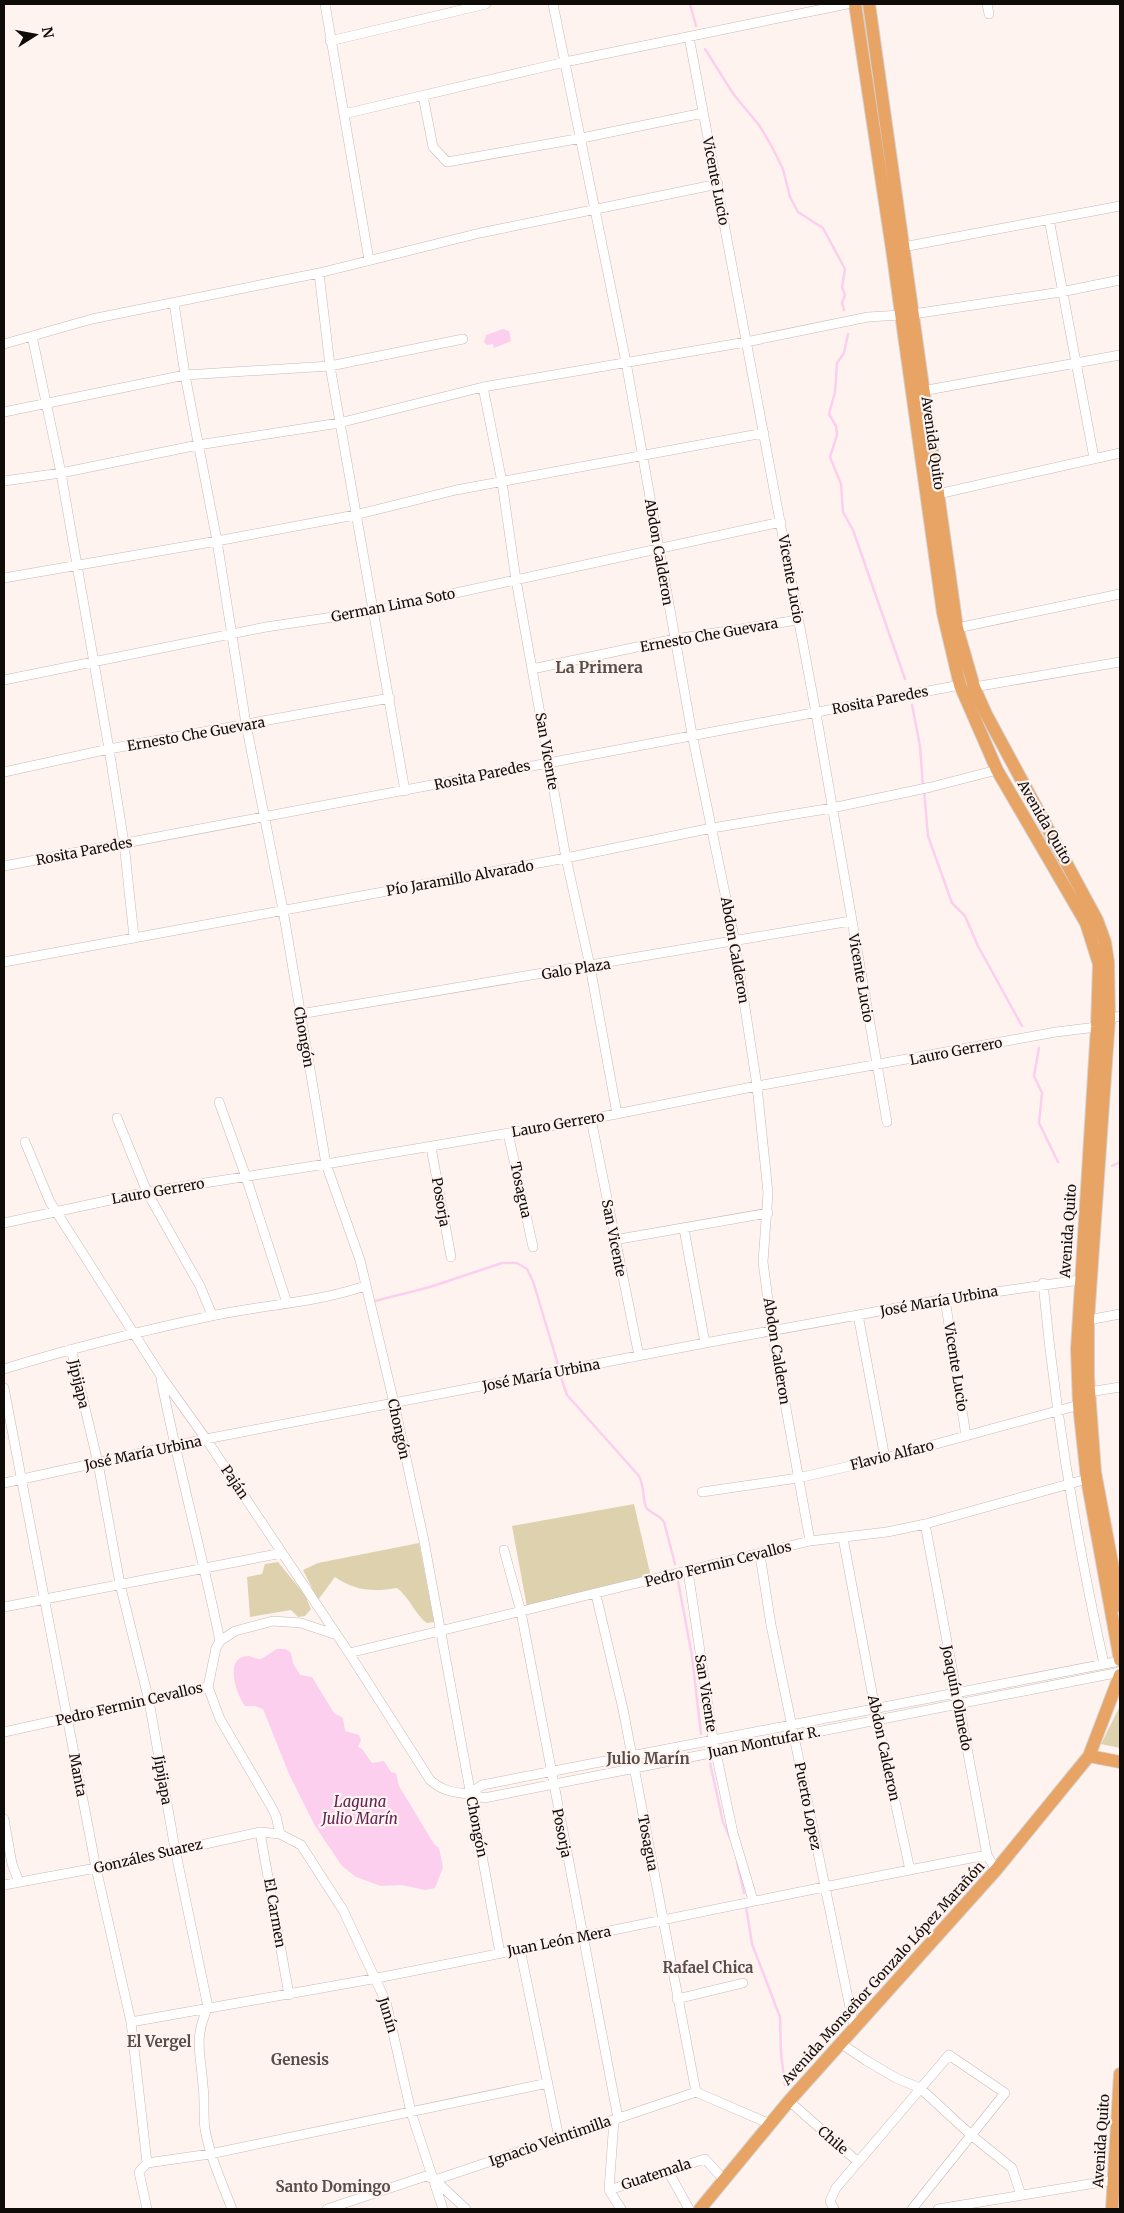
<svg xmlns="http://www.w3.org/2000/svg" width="1124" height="2213" viewBox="0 0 1124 2213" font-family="Merriweather,serif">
<rect width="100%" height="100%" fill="#fff3f0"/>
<path fill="#ded2ae" d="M634 1504 651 1577 527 1607 512 1526Z
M419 1543 434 1622 427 1623C416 1616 410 1598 397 1588 373 1592 355 1591 335 1577L318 1600 303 1570 318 1563Z
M278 1562 305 1595 311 1609 305 1616 298 1617 291 1610 250 1617 247 1577 262 1574 265 1564Z
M1120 1706V1748L1101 1744Z"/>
<path fill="#fccfef" d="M503 329 509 331 511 341 494 348 493 344 487 345 484 342 486 335Z
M277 1649H286L291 1653 293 1663 300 1675 312 1677 334 1713 343 1718 345 1731 359 1735 361 1740 358 1747 362 1749 372 1763 384 1761 391 1772 396 1773 399 1786 434 1844 439 1848 443 1867 435 1888 425 1890 402 1885 381 1886 356 1877 342 1866 315 1826 289 1774 263 1709 255 1706H245C237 1696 222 1656 249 1656 252 1657 257 1659 261 1659Z"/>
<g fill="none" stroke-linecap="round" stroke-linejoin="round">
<path stroke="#fccfef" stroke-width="2.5" d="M690 4 696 26
M705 49 734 95 759 125 771 145 783 169 790 197 798 212 823 228 845 269 842 287 845 295 842 303 844 310
M848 334 844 353 837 363 835 392 829 414 836 426 837 435 830 457 841 484 843 512 853 530 905 679
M912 705 920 746 923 786
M924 791 928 836 952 903 965 916 978 946 1022 1026
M1039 1048 1034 1076 1042 1093 1039 1123 1058 1162
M1112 1166 1120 1162
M375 1301 430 1287 502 1263H517L527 1269 533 1281 559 1368
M561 1377 567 1395 639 1476C645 1488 642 1498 646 1507 649 1513 659 1514 664 1522L675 1564
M678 1581 692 1656 701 1734
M709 1758 723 1822 730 1838
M737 1862 744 1893
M746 1906 752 1944 780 2017 781 2054 785 2085"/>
<g stroke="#c7b9b6" stroke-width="10">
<path id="minor" d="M325 4 369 260
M553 4 626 362 692 734 735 942 757 1086 768 1193 763 1262 772 1331 810 1541
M987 4 989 14
M689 37 816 713 887 1122
M330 41 486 4
M423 96 433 147 447 162 582 138 703 113
M344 114 565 62 847 4
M1049 219 1094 458
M903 247 1120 206
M319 273 330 366 405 791
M174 303 185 375 217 541 246 724 283 910 326 1164 360 1260 394 1403 424 1541 500 1953
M913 314 1061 292 1120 280
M32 336 61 473 109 749 124 843 134 937
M4 344 92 319 319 273 480 233 718 184
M483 387 502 482 516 580 566 858 590 966 617 1114
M922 391 1120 355
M4 412 185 375 330 366 463 339
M4 481 61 473 198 445 339 423 483 387 746 342 868 317 901 315
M938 494 1120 453
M4 578 217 541 355 515 456 490 764 433
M957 628 1120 594
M532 669 675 639 798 620
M4 680 266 627 373 611 781 522
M974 687 1120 662
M4 772 109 749 390 698
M4 866 960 685
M4 962 566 858 712 828 832 808 931 787 997 770
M300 1014 851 921
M219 1102 246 1177 287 1303
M117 1118 147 1192 200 1286 212 1315
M591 1119 639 1356
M508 1133 533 1247
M25 1142 50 1202 94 1271 161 1376 206 1439 349 1653 430 1780C449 1797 462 1790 484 1798L1120 1672
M431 1147 451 1257
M4 1223 147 1192 326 1164 591 1119 757 1086 1056 1032 1097 1027 1109 1019 1120 1016
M684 1229 705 1343
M614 1240 768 1213
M1043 1283C1055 1412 1076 1538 1104 1664
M945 1299 966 1436
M858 1315 885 1458
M1088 1320 1120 1314
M71 1349 98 1463 120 1584 149 1701 175 1849 208 2007C193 2040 201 2053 203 2086 205 2100 203 2115 205 2129 210 2157 222 2183 232 2209
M4 1369C72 1348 141 1331 211 1316 262 1305 315 1303 365 1286
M161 1379C178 1467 202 1553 220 1641
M4 1388 96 1868 131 2022 147 2163
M1089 1392 1120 1387
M4 1483 206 1439 705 1343 945 1299 1080 1280
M702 1492 798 1478 885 1458 1079 1405
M925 1524 987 1855 996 1870
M843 1538 877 1719 910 1870
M504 1550 521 1612 618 2118
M760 1555 771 1625 854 2027
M688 1571 713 1739 733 1833 753 1900
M596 1595 623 1709 696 2092
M4 1607 282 1553
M349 1653 810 1541 887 1532 925 1524 1087 1479
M4 1732 208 1687
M471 1793 482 1785 1120 1661
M4 1819 12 1864 19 1882
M260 1832 289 1995
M280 1834 276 1816 271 1806 220 1719 208 1687 216 1648 220 1641 235 1631 273 1621 301 1623 334 1634
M4 1885 96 1868 260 1832 280 1834 301 1845 343 1910 386 2002 411 2112 443 2209
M520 1949 559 2138
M677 1999 743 1983
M131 2022C211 2007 292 1994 372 1979 577 1939 781 1894 987 1855
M840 2043 867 2061 896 2078 920 2088 971 2135 1012 2168 1021 2195
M789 2101 857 2161
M614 2120 609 2190 621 2209
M668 2171 689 2209
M435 2180 466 2209
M609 2190 705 2159 724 2180
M147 2209 139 2172 147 2163 210 2154 548 2083
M327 2209 426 2176 435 2180 696 2092 770 2124
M834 2209 830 2201 836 2188 949 2055 1005 2093 912 2209
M938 2209 1114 2180"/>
</g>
<g stroke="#d4d3d3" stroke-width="14">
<path id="highway" d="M855 4 892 249 943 613 960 685 997 770 1086 923 1099 964 1097 1027 1077 1349 1079 1405 1087 1479 1120 1660
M869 4 957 628 974 687 986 714 1097 920 1105 942 1108 962 1109 1019 1088 1320V1377L1095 1472 1120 1606
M1089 1756 1120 1762
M700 2209 789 2101 996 1870 1089 1756 1120 1675
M1112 2209 1120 2074"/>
</g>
<use href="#minor" stroke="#fff" stroke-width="9"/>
<use href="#highway" stroke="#e7a464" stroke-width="12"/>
</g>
<g text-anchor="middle" stroke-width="4.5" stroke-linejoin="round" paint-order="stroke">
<g font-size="14" fill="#0f0b09" stroke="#fff3f0">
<text transform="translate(716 181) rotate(79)" y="5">Vicente Lucio</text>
<text transform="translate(933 443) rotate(82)" y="5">Avenida Quito</text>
<text transform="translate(659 552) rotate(80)" y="5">Abdon Calderon</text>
<text transform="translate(791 579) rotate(80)" y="5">Vicente Lucio</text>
<text transform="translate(393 605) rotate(-11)" y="5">German Lima Soto</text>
<text transform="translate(709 635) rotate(-10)" y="5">Ernesto Che Guevara</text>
<text transform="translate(880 700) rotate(-11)" y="5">Rosita Paredes</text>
<text transform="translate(196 734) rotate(-10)" y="5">Ernesto Che Guevara</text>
<text transform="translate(547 751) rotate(80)" y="5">San Vicente</text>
<text transform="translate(482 775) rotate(-12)" y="5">Rosita Paredes</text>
<text transform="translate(1045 822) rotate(60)" y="5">Avenida Quito</text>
<text transform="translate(84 851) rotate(-11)" y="5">Rosita Paredes</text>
<text transform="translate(460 878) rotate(-10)" y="5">Pío Jaramillo Alvarado</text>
<text transform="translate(735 950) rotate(80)" y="5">Abdon Calderon</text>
<text transform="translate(576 969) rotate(-9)" y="5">Galo Plaza</text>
<text transform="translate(861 978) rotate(80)" y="5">Vicente Lucio</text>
<text transform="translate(304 1037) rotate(80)" y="5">Chongón</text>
<text transform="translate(956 1051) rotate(-11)" y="5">Lauro Gerrero</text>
<text transform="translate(558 1124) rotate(-10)" y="5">Lauro Gerrero</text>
<text transform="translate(521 1190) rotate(78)" y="5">Tosagua</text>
<text transform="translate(158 1191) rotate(-10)" y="5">Lauro Gerrero</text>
<text transform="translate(441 1202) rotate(80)" y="5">Posorja</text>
<text transform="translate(1068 1231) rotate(-86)" y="5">Avenida Quito</text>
<text transform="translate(614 1238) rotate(79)" y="5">San Vicente</text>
<text transform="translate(939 1301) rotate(-10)" y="5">José María Urbina</text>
<text transform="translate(777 1351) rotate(81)" y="5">Abdon Calderon</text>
<text transform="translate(956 1367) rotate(81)" y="5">Vicente Lucio</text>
<text transform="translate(541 1375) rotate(-11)" y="5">José María Urbina</text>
<text transform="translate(79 1384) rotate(77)" y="5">Jipijapa</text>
<text transform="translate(399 1429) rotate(78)" y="5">Chongón</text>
<text transform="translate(143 1453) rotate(-12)" y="5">José María Urbina</text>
<text transform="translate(892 1455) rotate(-14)" y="5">Flavio Alfaro</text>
<text transform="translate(235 1482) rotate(56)" y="5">Paján</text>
<text transform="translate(718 1564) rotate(-14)" y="5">Pedro Fermin Cevallos</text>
<text transform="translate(706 1693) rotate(81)" y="5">San Vicente</text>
<text transform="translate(957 1698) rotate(79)" y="5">Joaquín Olmedo</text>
<text transform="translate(129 1704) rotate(-13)" y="5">Pedro Fermin Cevallos</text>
<text transform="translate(764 1742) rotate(-11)" y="5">Juan Montufar R.</text>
<text transform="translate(884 1748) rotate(78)" y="5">Abdon Calderon</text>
<text transform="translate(78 1775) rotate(79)" y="5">Manta</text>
<text transform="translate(163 1780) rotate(80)" y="5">Jipijapa</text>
<text transform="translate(808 1806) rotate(79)" y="5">Puerto Lopez</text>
<text transform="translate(477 1827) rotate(79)" y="5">Chongón</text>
<text transform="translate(562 1833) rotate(79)" y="5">Posorja</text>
<text transform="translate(648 1843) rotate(79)" y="5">Tosagua</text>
<text transform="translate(148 1856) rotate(-13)" y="5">Gonzáles Suarez</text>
<text transform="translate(275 1913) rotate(80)" y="5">El Carmen</text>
<text transform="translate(559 1941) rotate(-11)" y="5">Juan León Mera</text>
<text transform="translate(883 1973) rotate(-48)" y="5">Avenida Monseñor Gonzalo López Marañón</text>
<text transform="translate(388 2015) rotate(73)" y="5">Junín</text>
<text transform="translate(833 2140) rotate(41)" y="5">Chile</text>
<text transform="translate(550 2141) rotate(-19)" y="5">Ignacio Veintimilla</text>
<text transform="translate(1101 2141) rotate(-86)" y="5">Avenida Quito</text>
<text transform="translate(656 2174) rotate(-18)" y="5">Guatemala</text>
</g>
<g font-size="15" font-weight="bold" fill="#584d4a" stroke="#fff3f0">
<text x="648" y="1764">Julio Marín</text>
<text x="708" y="1973">Rafael Chica</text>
<text x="159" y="2047">El Vergel</text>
<text x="300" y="2065">Genesis</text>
<text x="333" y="2192">Santo Domingo</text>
</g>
<g font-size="15" font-style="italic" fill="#602153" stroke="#fff3f0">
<text x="360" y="1807">Laguna<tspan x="360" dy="17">Julio Marín</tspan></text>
</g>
<g font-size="16" font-weight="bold" fill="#584d4a" stroke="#fff3f0">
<text x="599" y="673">La Primera</text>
</g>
</g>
<rect width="1124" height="2213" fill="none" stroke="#0f0b09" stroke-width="10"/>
<g transform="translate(35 35) rotate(79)" stroke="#fff3f0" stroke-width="4" paint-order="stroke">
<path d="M0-4L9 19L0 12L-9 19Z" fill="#0f0b09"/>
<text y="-8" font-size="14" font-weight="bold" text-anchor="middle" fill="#0f0b09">N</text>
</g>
</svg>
